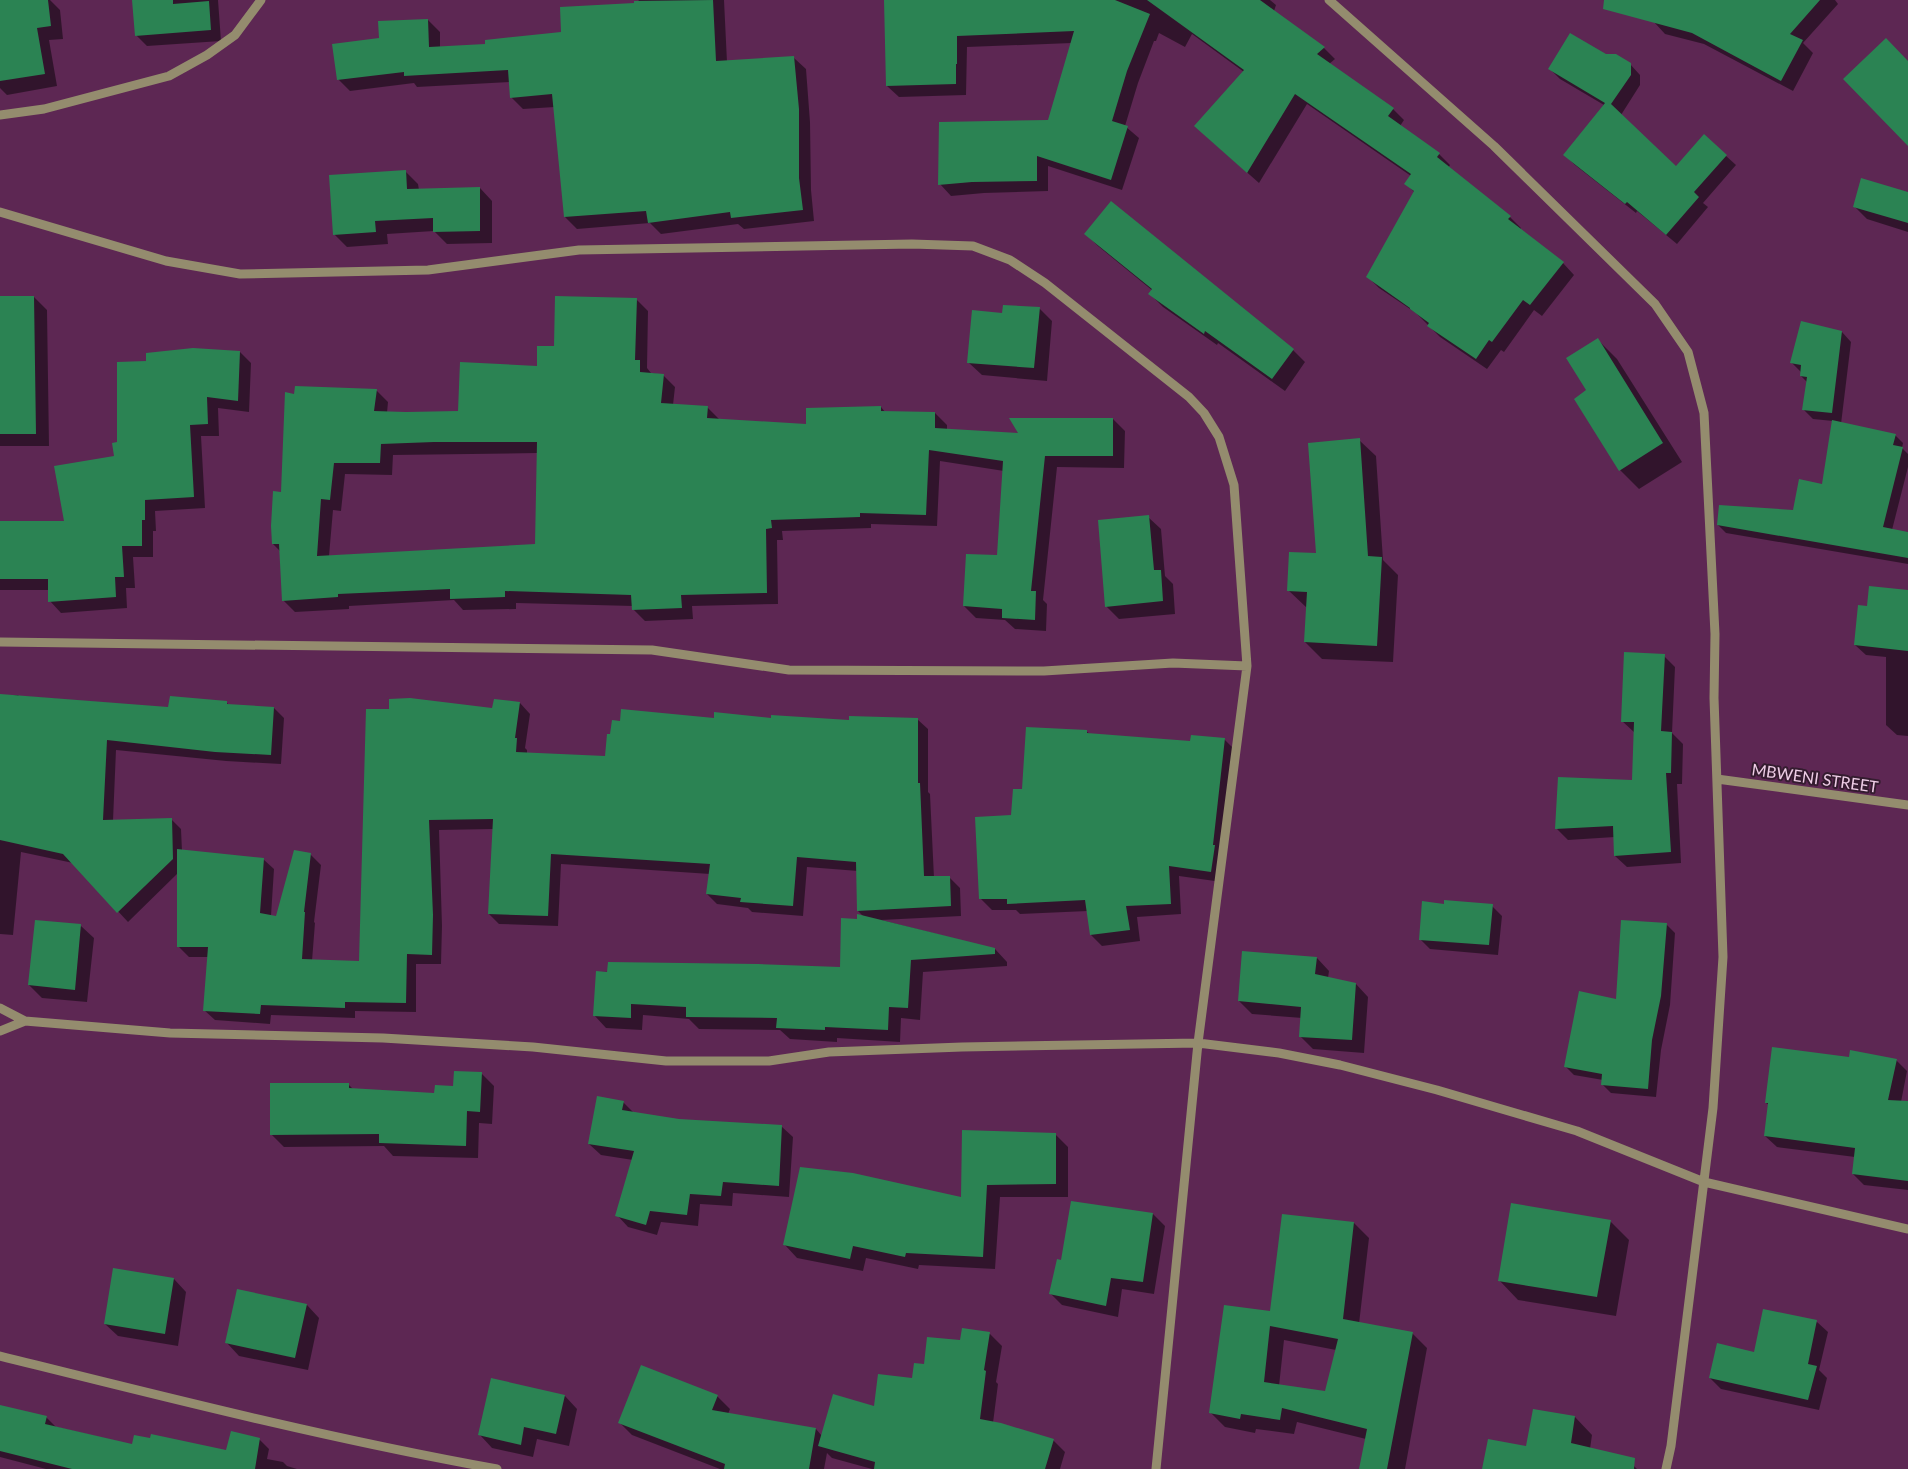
<svg xmlns="http://www.w3.org/2000/svg" width="1908" height="1469" viewBox="0 0 1908 1469" font-family="Lato,sans-serif">
<rect width="100%" height="100%" fill="#5d2753"/>
<path fill="#0007" fill-rule="evenodd" d="M18 0H50L60 10 63 39 49 40 57 86 7 95 0 88V2Z
M133 0H218L221 41 147 46 136 35Z
M639 0H724L727 62 794 58 806 69 810 122 811 190 814 221 744 229 738 224 661 234 650 223 577 229 565 217 555 107 523 109 511 97 510 82 417 87 414 83 350 91 338 79 380 39 428 20 440 32V47L487 45 562 34 636 4Z
M885 0H1270L1276 5 1274 11 1324 48 1335 59 1329 64 1393 109 1404 120 1400 126 1439 154 1450 165 1448 168 1510 217 1521 228 1520 230 1563 263 1574 275 1542 316 1534 310 1504 352 1501 350 1487 369 1440 337 1416 313 1379 288 1368 277 1415 193 1406 183 1411 176 1307 104 1259 183 1207 137 1244 72 1192 34 1185 47 1159 33 1156 41H1154L1138 83 1125 126 1139 138 1122 190 1048 166V191L984 193 951 196 940 184 1049 121 1072 43 967 47 966 95 899 97 887 86Z
M1660 0H1835L1838 4 1803 43 1813 53 1793 91 1704 44 1665 34 1654 22Z
M1605 55 1630 64 1640 75V85L1621 115 1676 168 1704 136 1736 165 1703 203 1708 207 1677 244 1637 211 1636 213 1575 165 1565 155 1604 105 1560 79 1550 69Z
M405 171 418 184 419 190 480 188 492 201V243L447 244 434 231 387 234 388 244 347 247 334 234Z
M1908 194V232L1867 219 1854 206Z
M1086 234 1293 350 1305 362 1285 391 1218 343 1217 345 1163 307 1150 294 1153 291 1098 246Z
M0 297H34L47 310 49 446H0Z
M636 299 648 311 647 368 651 373 663 375 675 387 673 405 707 407 720 420 807 425 881 407 886 413H935L947 425V430L1020 435 1113 419 1125 431 1124 468 1057 467 1043 600 1047 604 1046 631 1015 629 1005 620 976 618 964 606 998 556 1004 471 940 461 937 526 871 524V528L782 531 783 540H777L778 604 692 606 693 619 645 621 633 609V606L516 603V609L463 610 454 600 349 606V609L295 612 283 600 280 551 273 544 282 493 295 395 377 391 388 402 387 413 459 412 538 367 555 348ZM538 453 536 545 329 556 333 510 341 511 345 474 392 475 393 455Z
M1039 308 1052 321 1047 381 982 375 969 363 1003 314Z
M1842 332 1851 342 1841 424 1895 435 1903 443 1902 448 1908 454V467L1892 530 1908 534V564L1726 533 1718 525 1794 512 1823 485 1833 421 1813 419 1804 410 1807 382 1801 376 1802 373 1792 363Z
M1598 340 1617 359 1682 462 1639 489 1620 470 1588 391Z
M240 352 251 363 249 412 218 408 219 436H201L205 508 155 511 156 531H153V557H133L135 588H126L127 608 61 613 50 601 49 590H0V544L66 522 115 457 148 362Z
M1359 440 1376 456 1383 560 1398 575 1393 662 1322 659 1305 642 1307 608 1288 590 1317 555Z
M1148 517 1161 529 1165 576 1173 584 1175 614 1119 619 1106 606Z
M1908 592V736L1897 735 1886 725V657L1866 655 1855 645 1868 607Z
M1664 656 1675 667 1672 733 1683 744 1682 784H1677L1681 863 1627 867 1615 856V837L1568 840 1557 829 1633 781 1635 733 1622 721Z
M0 695H18L19 696 169 708 227 703 229 705 274 708 284 718 281 764 226 761 116 750 113 821 171 819 181 829 182 851 263 859 274 869 271 916 277 917 310 854 321 865 314 922 315 923 312 961 360 963 367 710 493 709 520 703 530 714 525 748 527 750V754L606 758 715 719 850 721 917 719 928 729V792L930 794 934 878H950L960 888 961 916 881 920 995 949 1007 962V966L923 972 920 1020 901 1018 900 1042 837 1038V1042L790 1039 780 1030 699 1029 689 1019 643 1015 642 1030 606 1028 594 1015 597 972 841 969 858 920 864 917 858 911V871L807 867 803 916 752 912 748 908 717 904 707 894 710 874 561 864 558 926 499 924 489 914 494 829 439 830 442 926 441 964H416V1012L355 1011V1018L271 1015 270 1024 215 1020 204 1010 208 957H189L179 947 178 873 128 922 73 863 21 852 13 935 0 934Z
M1086 731 1090 734 1191 742 1224 739 1235 750 1222 882 1179 876 1181 914 1137 917 1140 941 1102 946 1091 935 1088 911 1020 914 1016 910H992L981 899 1012 816 1023 791Z
M1445 906H1492L1502 916 1498 955 1430 949 1420 939Z
M1666 924 1675 933 1670 1005 1661 1050 1656 1097 1611 1093 1602 1084 1603 1080 1574 1075 1565 1066 1617 1001Z
M81 926 94 938 87 1002 42 998 29 985Z
M1317 958 1329 971 1328 978 1356 984 1368 997 1364 1053 1313 1049 1300 1036 1302 1018 1252 1014 1239 1001Z
M1850 1058 1896 1060 1907 1071 1901 1102H1908V1190L1864 1185 1853 1174 1855 1157 1777 1147 1765 1136 1769 1105 1766 1103Z
M482 1074 494 1086 492 1124 479 1123 478 1158 393 1156 384 1146 284 1147 271 1134 348 1084 354 1090 436 1094Z
M623 1102 634 1113 679 1120 781 1126 793 1137 789 1197 733 1193 732 1206 700 1204 698 1226 661 1222 657 1235 628 1227 617 1215 633 1160 601 1155 589 1144Z
M1055 1134 1068 1147V1197H1000L995 1269 919 1265 918 1269 866 1258 863 1271 797 1258 785 1245 962 1198Z
M1153 1214 1165 1226 1154 1294 1122 1289 1118 1317 1062 1305 1050 1293 1062 1261Z
M1283 1215 1354 1223 1369 1238 1359 1324 1412 1333 1427 1348 1405 1469H1360L1366 1439 1297 1422 1294 1434 1256 1429 1255 1433 1225 1427 1210 1412 1271 1313ZM1284 1340 1336 1350 1326 1393 1279 1386Z
M1610 1221 1629 1240 1616 1316 1518 1300 1499 1280Z
M174 1279 186 1292 178 1346 118 1336 105 1324Z
M307 1305 319 1318 308 1370 239 1356 227 1343Z
M1817 1322 1828 1332 1819 1370 1827 1378 1819 1410 1721 1389 1710 1378Z
M963 1329 990 1334 1002 1346 996 1382 998 1384 993 1423 1053 1440 1065 1452 1060 1469H872L832 1458 827 1453 824 1469H720L632 1435 619 1422 717 1396 730 1409 728 1414 816 1429 822 1436 875 1407 913 1379 925 1365 961 1342Z
M565 1396 577 1409 569 1446 537 1439 533 1457 492 1448 480 1435Z
M0 1407 46 1417 56 1427 133 1445 227 1451 259 1439 269 1449 267 1459 283 1462 287 1466 297 1469H46L0 1457Z
M1575 1417 1592 1435 1590 1449 1625 1457 1637 1469H1484L1527 1447Z"/>
<path fill="#2b8353" fill-rule="evenodd" d="M0 0H48L51 26 37 28 45 74 0 81Z
M132 0H173V4L209 1 211 30 135 36Z
M713 0 716 61 794 56 799 109V178L803 210 731 218 730 212 648 223 646 211 564 217 552 94 510 98 508 70 404 76V72L337 80 332 44 379 38 378 21 428 19 429 47 485 44V40L561 32 560 7 634 3V1Z
M884 0H1115L1150 14 1127 71 1112 121 1128 126 1111 180 1037 156V181L972 182 938 185 939 122 1048 120 1074 31 957 36V64H956V84L886 86Z
M1147 0H1260L1325 47 1317 54 1394 108 1388 116 1440 153 1437 157 1511 216 1508 219 1564 262 1530 305 1523 300 1492 342 1489 340 1476 359 1427 326 1429 323 1410 309V308L1366 277 1414 191 1404 184 1411 174 1295 94 1247 173 1194 126 1244 70Z
M1604 0H1820L1790 34 1803 40 1781 81 1692 33 1603 9Z
M1570 33 1606 54H1616L1631 63V75L1611 104 1676 166 1704 134 1727 155 1694 192 1699 197 1666 235 1627 202 1625 204 1563 155 1605 103 1548 69Z
M1886 38 1908 61V146L1843 79Z
M406 170 407 189 480 187V231L433 232V218L375 221 376 232 333 235 329 175Z
M1861 178 1908 192V223L1853 207Z
M1111 201 1294 349 1272 379 1205 331 1204 334 1148 294 1152 289 1084 234Z
M0 296H34L36 434H0Z
M555 296 637 298 635 360H640V372L664 374 661 403 708 406 707 418 806 424V408L881 406V411L935 412V428L1018 433 1009 418H1113V456H1045L1031 591H1036L1035 620 1002 618V609L963 606 966 554 997 555 1003 461 929 450 926 515 860 513V517L771 520 772 528 766 529 767 593 681 595 682 608 632 610 631 595 505 591V597L450 599V589L338 594V597L282 601 279 544H272L271 526 273 491 281 492 285 392 294 394 295 386 377 389 374 411 406 412 458 411 460 362 537 366V346H554ZM434 442H537L535 544 317 556 321 499 330 500 334 463H380L381 444Z
M1003 305 1040 307 1034 368 967 363 972 310 1002 313Z
M1801 321 1842 331 1832 413 1802 410 1807 377 1800 376 1801 365 1790 363Z
M1598 338 1663 443 1619 471 1574 399 1586 390 1566 358Z
M193 348 240 351 238 401 207 397 208 424 190 425 194 497 145 500V520H142V546H122L124 577H115L116 597 48 602V579H0V521H64L54 466 114 456 112 443 117 442V362L146 361V353Z
M1832 420 1896 434 1893 445 1903 447 1883 527 1908 532V558L1717 525 1719 505 1793 510 1799 479 1822 484Z
M1360 438 1368 556 1382 557 1377 646 1304 642 1307 592 1287 591 1289 552 1316 553 1308 443Z
M1149 515 1154 570H1161L1163 601 1105 607 1098 520Z
M1869 586 1908 590V651L1854 645 1858 605 1867 606Z
M1624 652 1665 654 1661 731 1672 732 1671 773H1666L1671 852 1614 856 1613 826 1555 829 1558 777 1632 780 1634 722H1621Z
M0 694 168 707 170 696 227 701V704L274 707 271 755 215 752 107 740 103 820 172 818 173 859 117 913 63 854 0 840Z
M410 698 492 708 494 699 520 702 515 738H517L516 752 605 756 607 734H610L612 720 620 721 621 709 714 718V712L771 718V715L849 720V716L918 718V783H920L924 876H950L951 906 857 911 856 862 797 857 793 906 740 902 741 898 706 894 710 864 551 854 548 916 488 914 493 819 429 820 433 915 432 955 407 954 406 1003 345 1002V1008L261 1005 260 1014 203 1011 208 947H177V849L264 858 260 913 276 916 294 850 311 853 304 912H305L302 959 359 961 366 709H389V699Z
M1026 727 1087 730V733L1190 741 1191 735 1225 738 1213 845H1215L1211 872 1169 866 1171 904 1126 906 1130 930 1090 935 1085 900 1007 904V899H979L975 817 1011 815 1013 789H1022Z
M1444 900 1493 904 1489 945 1419 940 1422 901 1444 904Z
M857 914 995 948V954L911 960 908 1008 889 1007 888 1030 825 1027V1030L776 1028 777 1018 686 1017V1007L631 1004V1018L593 1016 596 971 607 972 608 962 758 964 840 967 841 918 857 919Z
M35 920 81 924 75 990 28 985Z
M1621 920 1667 923 1661 996 1652 1040 1648 1089 1601 1085 1602 1074 1564 1067 1579 991 1616 999Z
M1242 951 1317 957 1315 974 1356 983 1352 1040 1299 1037 1301 1007 1238 1001Z
M1772 1047 1849 1057 1850 1050 1897 1059 1888 1100 1908 1101V1181L1852 1174 1855 1148 1764 1136 1768 1103H1765Z
M454 1071 482 1072 480 1112 467 1111 466 1146 379 1143V1134L270 1135V1083H349V1088L434 1093 435 1085 453 1086Z
M597 1096 624 1101 622 1110 679 1119 782 1125 779 1186 723 1182 721 1196 690 1194 687 1215 650 1211 646 1225 615 1216 634 1151 588 1144Z
M962 1130 1056 1133V1184L987 1185 983 1257 906 1253 905 1257 853 1246 850 1259 783 1245 800 1167 853 1173 961 1197Z
M1071 1201 1153 1213 1143 1282 1111 1278 1106 1306 1049 1294 1057 1259 1061 1260Z
M1511 1203 1611 1220 1597 1297 1498 1281Z
M1282 1214 1354 1222 1343 1319 1413 1332 1387 1469H1359L1367 1429 1282 1408 1280 1420 1241 1414 1240 1419 1209 1413 1224 1305 1270 1311ZM1270 1326 1338 1339 1325 1391 1264 1382Z
M113 1268 174 1278 165 1334 104 1324Z
M237 1289 307 1304 295 1358 225 1343Z
M1763 1309 1817 1320 1808 1364 1817 1366 1808 1400 1709 1378 1717 1343 1754 1352Z
M962 1328 990 1332 984 1370 986 1371 980 1419 1001 1423 1054 1439 1045 1469H874L875 1462 818 1446 833 1394 874 1406 878 1374 912 1378 914 1363 924 1364 927 1337 960 1340Z
M641 1365 718 1395 712 1410 816 1428 809 1469H724L725 1464 618 1423Z
M491 1378 565 1395 556 1434 524 1427 521 1445 478 1435Z
M0 1405 47 1416 45 1424 132 1444 134 1435 150 1438 151 1434 226 1450 231 1431 260 1438 255 1469H72L0 1451Z
M1533 1409 1575 1416 1571 1443 1635 1458 1634 1469H1482L1488 1439 1526 1446Z"/>
<g fill="none" stroke-linecap="round" stroke-linejoin="round">
<path stroke="#948c6e" stroke-width="9" d="M1329 0 1494 146 1655 304 1688 352 1704 413 1715 634 1714 698 1723 957 1713 1108 1671 1446 1666 1469
M0 115 44 109 169 76 207 55 235 35 261 0
M0 212 166 261 240 274 428 270 579 250 912 244 973 246 1010 260 1045 283 1189 397 1204 413 1219 437 1234 485 1247 666 1198 1043 1156 1469
M0 642 652 650 789 670 1044 671 1173 663 1247 666
M1717 779 1908 805
M0 1008 25 1021
M0 1031 25 1021 170 1033 383 1038 533 1047 666 1061H769L829 1052 962 1047 1198 1043 1279 1053 1340 1065 1437 1090 1577 1131 1704 1182 1908 1229
M0 1356C165 1397 330 1439 497 1469"/>
</g>
<g text-anchor="middle" stroke-width="4" stroke-linejoin="round" paint-order="stroke">
<g font-size="16" fill="#eecde6" stroke="#341c2f">
<text transform="translate(1815 778) rotate(8)" y="6">MBWENI STREET</text>
</g>
</g>
</svg>
